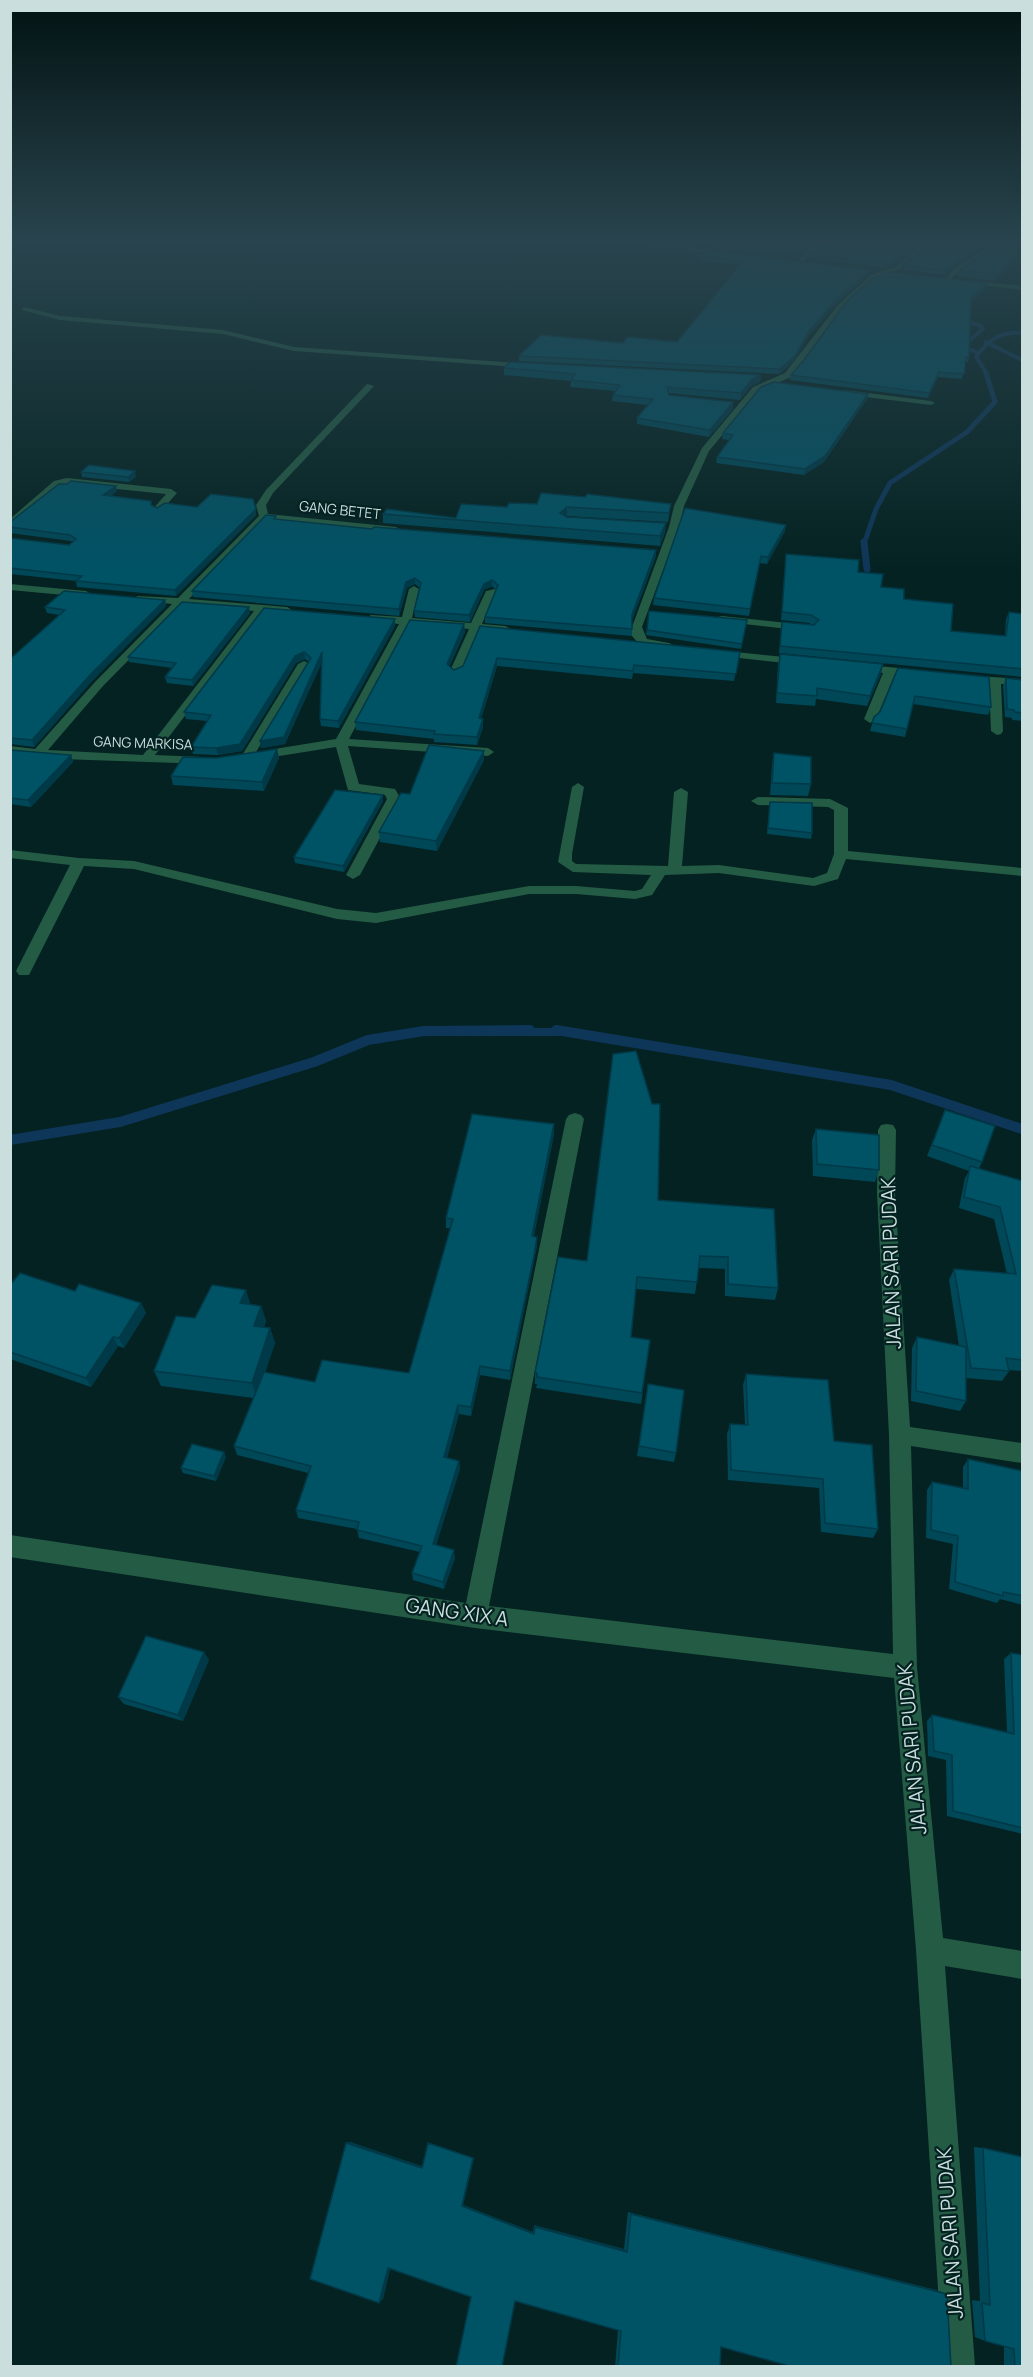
<svg xmlns="http://www.w3.org/2000/svg" width="1033" height="2377" viewBox="0 0 1033 2377" font-family="Manrope,sans-serif">
<rect width="100%" height="100%" fill="#042221"/>
<g fill="none" stroke-linecap="round" stroke-linejoin="round">
<path stroke="#0e3658" stroke-width="4" d="M957 320 979 325 983 329 965 344 969 349 978 353
M986 342 1022 360
M987 374 976 357C988 340 1001 331 1022 333"/>
<path stroke="#0e3658" stroke-width="5" d="M864 544 876 509 890 483 967 432 995 402 986 373"/>
<path stroke="#0e3658" stroke-width="7" d="M864 542 867 569"/>
<path stroke="#0e3658" stroke-width="8" d="M420 1032H566"/>
<path stroke="#0e3658" stroke-width="10" d="M556 1030 891 1085 1022 1129
M10 1140 120 1122 314 1062 368 1040 424 1031 530 1030"/>
<path fill="#245b44" fill-rule="evenodd" d="M614 240H633L735 254 732 256Z
M819 240H826L801 263H797V261Z
M921 240H927L918 255 900 269 875 277 842 307 791 377 759 391 709 451 684 506 679 527 642 627 647 639 669 643 675 646 669 649 639 644 632 636V627L669 527 674 506 702 448 753 387 785 373 838 305 871 275 896 267 913 253Z
M990 245 993 247C980 262 961 267 948 281H944L954 269Z
M965 280 1022 286V290L963 283Z
M24 307 60 316 223 330 294 347 532 364 536 366 532 368 294 351 223 334 60 320 22 310Z
M367 384 374 386 273 493 266 505 268 514 396 527 401 530 396 533 266 519 189 599 287 607 292 610 287 613 265 611 155 755 203 757 209 761 207 764 60 759 10 754V746L35 749 95 682 172 604 141 601 136 598 137 596 178 598 259 516 256 505 266 490ZM183 605 254 611 143 755 48 750 103 686Z
M844 390 931 401 935 403 931 405 841 394 840 392Z
M67 478 171 489 177 493 161 511 158 512 153 509 166 494 67 484 60 485 10 528V519L54 481Z
M10 584 86 591 91 594 86 597 10 590Z
M414 586 419 589 412 618 471 623 486 591 495 589 496 591 482 624 505 626 511 629 505 632 479 630 461 673 455 676 449 673 469 629 410 624 349 739 488 748 494 752 488 756 348 746 359 784 395 789 401 799 360 875 353 879 346 875 387 799 385 795 348 790 336 747 247 761 241 757 298 664 304 661 310 664 256 752 336 739 399 624 371 621 366 618 371 615 402 617 409 589Z
M722 616 805 625 811 628 805 631 718 621V617Z
M717 650 803 659 809 662 803 665 713 655 711 653Z
M857 664 919 670 925 673 919 676 895 674 876 719 870 723 864 719 883 673 853 669V665Z
M964 675 1022 679V685L1001 684 1003 731 1001 734 997 735 991 731 989 683 960 680 958 678Z
M578 783 584 787 572 854V861L576 864 668 866 674 792 681 788 688 792 682 866 719 865 813 878 827 873 834 854V810L828 807 758 805 751 801 758 797 830 799 848 808V851L1022 868V876L846 859 838 879 814 886 719 873 665 875 652 895 635 899 576 894H529L376 923 337 919 134 869 84 866 29 975H19L16 971 70 865 10 858V850L79 858 134 861 337 909 376 913 529 886H576L635 891 642 889 651 875 573 872 558 862 572 787Z
M575 1113 581 1115 584 1119 489 1606 893 1654 889 1435 877 1193 878 1130 881 1125 887 1124 893 1125 896 1130 895 1193 910 1427 1022 1443V1463L911 1446 917 1667 943 1938 1022 1951V1979L945 1966 975 2366H943L916 1950 894 1678 475 1628 10 1557V1535L466 1603 566 1119 569 1115Z"/>
</g>
<path fill="#004757" d="M816 240 797 258 716 248V244Z
M986 241 985 245 944 275 901 269 902 265Z
M1020 242 1018 249 1013 253 1020 254 1018 260 995 281 958 276 960 270Z
M811 254 905 257 886 268 810 258Z
M701 256 869 274 836 304 808 336 794 361 779 374 519 361V356L623 343 677 342 740 265 701 261Z
M987 283 986 288 971 302 969 357 968 362H966L962 379 938 377 928 398 790 380 791 375Z
M504 368 761 375 760 382 751 386 740 400 668 393 669 395 733 409 709 437 637 424V418L648 405 612 401 613 395 615 391 570 387 571 381 504 375Z
M868 394 867 399 824 462 804 475 716 463 717 457 729 440 722 439 723 433Z
M81 472 136 477 129 482 82 477Z
M117 491 111 496 151 501 152 506 157 508 256 515 176 596 77 587 76 581 10 574V538L69 545 73 542 71 541 10 533V522Z
M537 504H671L668 522 567 516 566 517 665 532 660 546 383 523V514L456 518 507 507Z
M276 519 372 529 656 556 632 620V636L485 623V617L496 590 492 586 484 590 470 622 415 617 414 611 420 588 415 584 407 588 399 616 193 597 192 591Z
M785 531 767 564 760 563 749 616 653 605 654 598Z
M786 554 858 572 881 587 904 599 951 631 1005 636 1006 619 1009 612 1023 614V679L1022 677 779 653 782 622 812 625 809 623 781 620Z
M165 600 166 606 93 680 34 747 10 744V659L59 615 47 613 45 607Z
M264 608 395 626 339 728 321 726 320 719 322 662 285 744 261 748 260 741 309 662 305 659 296 663 242 751 218 755 193 754 191 747 207 721 186 719 184 712Z
M649 611 747 620 741 649 646 635Z
M250 613 193 686 167 683 165 677 172 668 129 662 128 657Z
M464 624 465 632 449 667 454 670 463 666 480 626 740 652 734 681 633 673 632 679 497 666 481 719H483V727L477 745 434 742V739L356 730 355 722Z
M780 654 881 674 867 706 816 699 815 706 776 703 778 664Z
M898 668 991 707 988 715 913 704 905 737 870 731 874 717 880 712Z
M1006 678 1023 680V721L1012 720V718L1005 717 1003 686Z
M277 749 279 758 264 791 173 785 171 776 216 758Z
M10 750 71 755 73 762 31 807 10 804Z
M484 751V760L437 851 380 842 379 832Z
M774 753 811 784 808 796 770 795 772 765Z
M383 801 344 872 295 863 294 857Z
M770 802 812 833 811 839 767 834Z
M945 1110 982 1162 979 1169 1023 1181V1371L1009 1370V1371L1002 1381 966 1378V1401L960 1411 911 1401 912 1348 917 1337 959 1346 949 1280 954 1269 1007 1274 994 1219 959 1208 965 1178 969 1171 927 1156Z
M816 1129 879 1170 875 1182 813 1176 812 1140Z
M554 1134 534 1236 537 1237V1246L533 1265 510 1380 480 1375 471 1416 459 1414 447 1458 459 1461 460 1469 436 1545 455 1558 444 1589 413 1580 412 1573 420 1552 359 1538 357 1529 298 1518 296 1510 308 1473 237 1455 234 1446 253 1398 161 1386 154 1371 195 1318 250 1304 261 1306 266 1321 264 1327 270 1328 275 1343 265 1372 315 1382 409 1373 451 1228H446V1218Z
M658 1200 778 1288 775 1300 725 1296V1269L699 1268 695 1294 636 1289 631 1337 650 1340 641 1404 536 1388 537 1384H535V1373L587 1261Z
M10 1285 75 1291 141 1303 146 1313 124 1348 118 1346 91 1387 10 1359Z
M746 1374 834 1441 878 1529 873 1538 821 1532 819 1488 728 1480 727 1434 730 1424 745 1425 743 1385Z
M648 1384 676 1453 674 1462 637 1456Z
M226 1457 216 1481 183 1473 181 1468Z
M968 1459 1023 1471V1605L1000 1599 997 1603 949 1589 953 1544 926 1538 927 1490 932 1482 963 1488V1467Z
M1011 1653 1023 1655V1834L947 1816 946 1760 928 1756 927 1721 932 1715 1007 1732 1004 1659Z
M209 1660 183 1721 124 1704 118 1697Z
M350 2142 423 2167 430 2143 474 2158 463 2205 533 2232 534 2225 624 2249 628 2212 936 2290 947 2294 721 2347 720 2367H615L618 2330 515 2301 471 2297 390 2269 383 2299 346 2143Z
M974 2147 983 2148 1023 2367H1004V2346L985 2341 975 2337 972 2300 980 2301Z"/>
<path fill="#003947" d="M812 240H816L797 258 798 254Z
M916 240H919L905 257 886 268 887 264Z
M986 241 985 245 944 275 945 271Z
M1020 242 1018 249 1006 258 1008 252Z
M1020 254 1018 260 995 281 996 274Z
M869 270V274L836 304 808 336 794 361 779 374V369L809 331 837 299Z
M987 283 986 288 970 303 971 298Z
M939 372 938 377 928 398 929 393Z
M761 375 760 382 751 386 740 400 741 393 752 379Z
M868 394 867 399 824 462 804 475 805 469Z
M733 402V409L709 437 710 430Z
M135 471 136 477 129 482 128 477Z
M116 486 117 491 105 501 103 495Z
M567 507V516L560 522V513Z
M256 509V515L176 596 175 590Z
M666 523 665 532 660 546V536Z
M786 525 785 531 767 564 768 557Z
M656 550V556L632 621V615Z
M415 578V584L407 588 399 616V609L406 582Z
M492 580V586L484 590 470 622 469 615 484 584Z
M165 600 166 606 93 680 34 747 32 740 91 674Z
M249 607 250 613 193 686 192 680Z
M395 619V626L339 728 338 721Z
M464 624 465 632 447 672V664Z
M304 652 305 659 296 663 242 751 218 755 216 748 295 656Z
M322 652 323 659 285 744 261 748 260 741Z
M497 658V666L479 726V718Z
M883 664 881 674 867 706 870 696Z
M483 719V727L477 745V737Z
M277 749 279 758 264 791 262 782Z
M484 751V760L437 851 436 841Z
M71 755 73 762 31 807 28 800Z
M383 795V801L344 872 343 866Z
M554 1124V1134L532 1245V1236Z
M537 1237V1246L533 1265 510 1380V1371Z
M246 1290 251 1306 240 1303Z
M141 1303 146 1313 124 1348 119 1338Z
M261 1306 266 1321 259 1341 254 1326Z
M270 1328 275 1343 257 1398 252 1383Z
M113 1337 118 1346 91 1387 86 1378Z
M480 1366V1375L471 1416V1407Z
M458 1405 459 1414 445 1465 444 1457Z
M224 1452 226 1457 216 1481 214 1476Z
M459 1461 460 1469 434 1552 433 1544Z
M454 1550 455 1558 444 1589 443 1582Z
M204 1652 209 1660 183 1721 178 1715Z
M350 2142 425 2167 422 2168 346 2143Z
M428 2143H430L474 2158 463 2205 533 2232 534 2234 462 2206Z
M534 2225 624 2249 627 2252 535 2227Z
M391 2265 383 2299 379 2303 388 2268Z"/>
<path fill="#005265" stroke="#003947" stroke-width="1.5" d="M720 240H812L798 254 716 244Z
M826 240H916L905 253 887 264 811 254Z
M927 240H977L986 241 945 271 902 265 921 252Z
M996 240 1020 242 1008 252 1020 254 996 274 960 270 990 249Z
M709 250 869 270 837 299 809 331 795 356 779 369 519 356 541 335 623 343 628 337 677 342 743 261 701 256Z
M887 272 987 283 971 298 969 357H966L964 374 939 372 929 393 791 375 804 360 847 301 873 278Z
M510 362 761 375 752 379 741 393 667 387 669 395 733 402 710 430 637 418 653 399 613 395 620 385 571 380 575 374 504 368Z
M774 382 868 394 825 456 805 469 717 457 733 435 723 433 761 387Z
M89 465 135 471 128 477 81 472Z
M71 481 116 486 103 495 151 501V505L157 508 165 503 197 507 211 494 253 499 256 509 175 590 76 581 82 576 10 568V538L69 545 76 539 70 535 10 527V522L59 484H67Z
M541 493 585 497 587 494 671 504 669 513 567 507 560 513 567 517 666 523 660 536 383 514 387 509 456 518 461 504 507 507 509 503 537 504Z
M685 508 786 525 768 557 761 556 750 609 654 598Z
M266 515 276 516 274 519 372 529 374 527 656 550 632 615V629L485 617 498 585 492 580 484 584 469 615 414 611 421 583 415 578 406 582 399 609 192 591Z
M786 554 859 560 858 572 883 574 881 587 904 589V599L953 604 951 631 1006 636 1009 612 1023 614V669L780 646 782 622 814 625 819 620 811 615 782 612Z
M64 591 165 600 91 674 32 740 10 738V659L65 610 45 607Z
M182 602 249 607 192 680 165 677 176 663 128 657Z
M264 608 395 619 338 721 320 719 322 652 284 737 260 741 311 658 304 652 295 656 240 744 216 748 191 747 211 715 184 712Z
M649 611 747 620 742 644 647 630Z
M410 620 464 624 447 664 454 670 463 666 480 626 740 652 736 674 634 665 633 671 497 658 479 718 483 719 477 737 434 734 435 731 355 722Z
M780 654 883 664 870 696 817 688V696L777 693Z
M898 668 989 677 991 707 915 696 907 729 872 723 874 717 880 712Z
M1006 678 1023 680V713L1015 712 1014 710 1007 709Z
M429 745 484 751 436 841 379 832 401 793 410 794Z
M277 749 262 782 171 776 183 757 216 758Z
M10 750 71 755 28 800 10 798Z
M774 753 811 757V784L772 783Z
M335 790 383 795 343 866 294 857Z
M770 802 812 803V833L768 828Z
M636 1051 652 1104H660L658 1200 774 1209 778 1288 728 1284V1257L700 1256 697 1282 637 1277 631 1337 650 1340 642 1393 537 1377V1373H535L558 1257 587 1261 613 1054Z
M945 1110 995 1126 982 1162 932 1145Z
M472 1114 554 1124 532 1236 537 1237 534 1256 510 1371 480 1366 471 1407 458 1405 444 1457 459 1461 433 1544 454 1550 443 1582 412 1573 422 1546 357 1530 359 1522 296 1510 311 1466 234 1446 264 1372 315 1382 322 1360 409 1373 453 1219 446 1218Z
M816 1129 879 1135V1170L817 1164Z
M970 1166 1023 1181V1360L1006 1358 1009 1371 971 1368 954 1269 1016 1274 1000 1207 964 1197Z
M20 1273 75 1291 79 1284 141 1303 119 1338 113 1337 86 1378 10 1352V1285Z
M212 1285 246 1290 240 1303 261 1306 254 1326 270 1328 252 1383 154 1371 176 1316 195 1318Z
M917 1337 966 1347V1401L916 1391Z
M746 1374 828 1380 834 1441 872 1445 878 1529 825 1523 823 1479 731 1470 730 1424 748 1425Z
M648 1384 684 1390 676 1453 639 1446Z
M192 1444 224 1452 214 1476 181 1468Z
M968 1459 1023 1471V1596L1003 1592V1596L955 1582 958 1536 931 1530 932 1482 968 1489Z
M146 1636 204 1652 178 1715 118 1697Z
M1011 1653 1023 1655V1828L953 1811 952 1755 934 1751 932 1715 1014 1734Z
M346 2143 422 2168 428 2143 473 2158 462 2206 534 2234 535 2227 627 2252 631 2214 947 2294 951 2367H793L721 2347 720 2367H618L621 2331 515 2301 502 2367H456L471 2297 388 2268 379 2303 310 2279Z
M983 2148 1023 2157V2367H1015L1014 2349 985 2341 982 2303 990 2305Z"/>
<linearGradient id="sky" x2="0" y2="1"><stop stop-color="#021312"/><stop offset="0.42" stop-color="#29444e"/><stop offset="1" stop-color="#29444e" stop-opacity="0"/></linearGradient>
<rect width="1033" height="573" fill="url(#sky)"/>
<g text-anchor="middle" stroke-width="4.5" stroke-linejoin="round" paint-order="stroke">
<g font-size="14" fill="#cadfdd" stroke="#042221">
<text transform="translate(340 510) rotate(6)" y="5">GANG BETET</text>
<text transform="translate(143 743) rotate(2)" y="5">GANG MARKISA</text>
</g>
<g font-size="20" fill="#cadfdd" stroke="#042221">
<text transform="translate(891 1263) rotate(-92)" y="7">JALAN SARI PUDAK</text>
<text transform="translate(457 1612) rotate(8)" y="7">GANG XIX A</text>
<text transform="translate(912 1749) rotate(-95)" y="7">JALAN SARI PUDAK</text>
<text transform="translate(950 2233) rotate(-94)" y="7">JALAN SARI PUDAK</text>
</g>
</g>
<rect width="1033" height="2377" fill="none" stroke="#cadfdd" stroke-width="24"/>
</svg>
